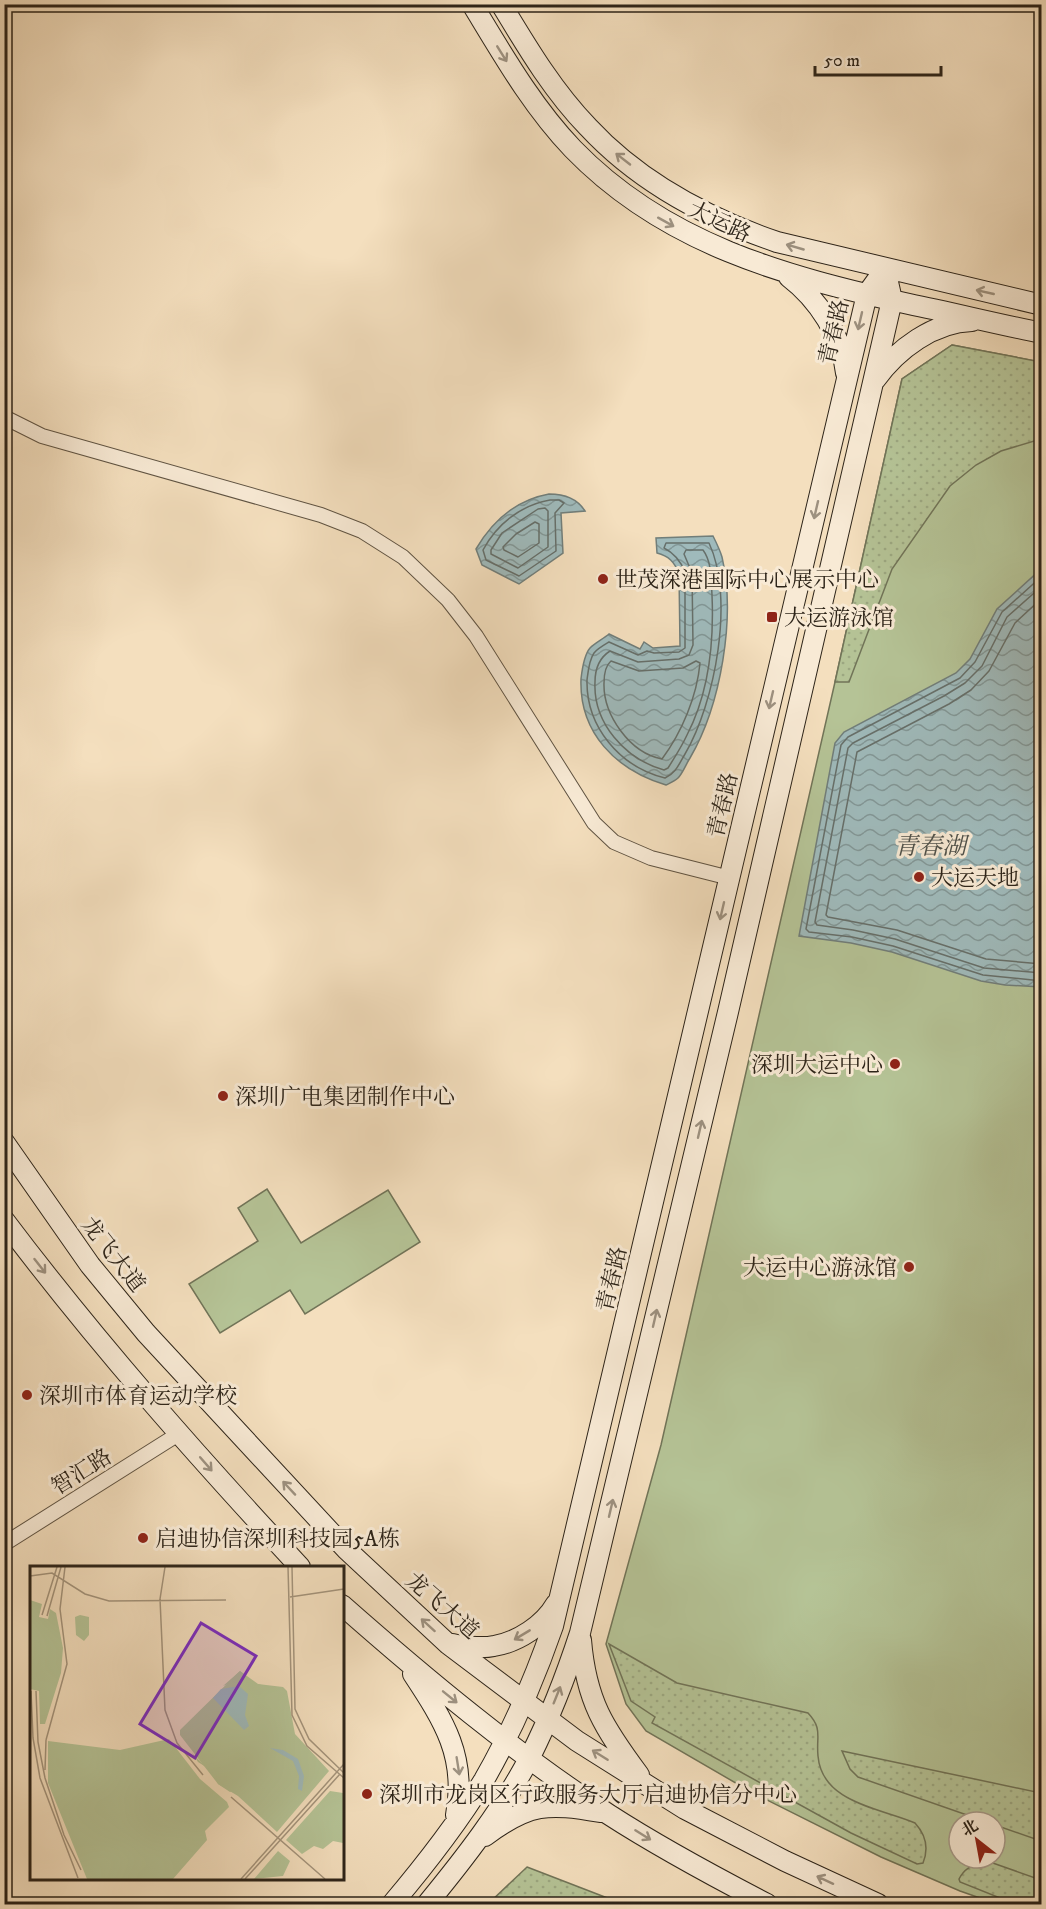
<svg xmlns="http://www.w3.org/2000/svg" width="1046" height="1909" viewBox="0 0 1046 1909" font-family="'IM FELL DW Pica','Noto Serif SC',serif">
<defs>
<pattern id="park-dots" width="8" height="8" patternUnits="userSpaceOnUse" patternTransform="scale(1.5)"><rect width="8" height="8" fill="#b5c396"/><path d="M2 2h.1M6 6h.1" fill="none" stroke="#9ca781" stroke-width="1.8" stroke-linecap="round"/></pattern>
<pattern id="water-waves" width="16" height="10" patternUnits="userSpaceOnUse" patternTransform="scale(1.5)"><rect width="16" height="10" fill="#9fbabb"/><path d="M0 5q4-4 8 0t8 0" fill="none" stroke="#829797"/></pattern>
</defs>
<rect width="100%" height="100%" fill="#f4dfbe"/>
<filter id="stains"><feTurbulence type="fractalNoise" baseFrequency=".00333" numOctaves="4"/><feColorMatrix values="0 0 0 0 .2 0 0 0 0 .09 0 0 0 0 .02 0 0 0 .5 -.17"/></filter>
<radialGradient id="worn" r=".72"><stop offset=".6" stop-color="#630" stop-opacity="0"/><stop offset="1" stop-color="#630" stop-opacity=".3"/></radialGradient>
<path fill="#b5c396" stroke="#717458" stroke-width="1.5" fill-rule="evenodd" d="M952 345 1041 362V1904H997L960 1891 881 1857 753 1793 646 1731 626 1704 606 1644 661 1445 835 682 902 379ZM959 1822H995V1858H959Z
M267 1189 301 1243 388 1190 420 1242 305 1314 290 1290 220 1333 189 1284 258 1241 238 1208Z"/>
<path fill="url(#park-dots)" stroke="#717458" stroke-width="1.5" d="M952 345 1041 362V439L1001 451 976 465 950 486 892 569 849 682H835L902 379Z
M609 1644 677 1683 808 1713C823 1729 816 1736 818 1756 822 1803 880 1808 915 1823 926 1835 929 1848 923 1863L917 1864 851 1833 652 1723 655 1717 631 1701Z
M842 1751 1041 1793V1841L995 1825V1822H987L858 1777 850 1769Z
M982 1862H990L1041 1880V1904H1015L960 1882 959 1879C964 1869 972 1865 982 1862Z
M527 1867 623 1904H488Z"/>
<path fill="url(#water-waves)" stroke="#717e7a" stroke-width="1.5" d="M549 494C564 494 577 498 585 511L561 513 563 553 519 584 482 565 476 549C493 520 516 500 549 494Z
M713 536C716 542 720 550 722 557 736 617 721 705 690 758 686 764 683 773 678 778 675 781 670 783 666 785 616 770 579 733 581 679 582 670 584 655 590 648 595 643 603 639 609 634L640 649 644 642 653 648 680 646 679 573C674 562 669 556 657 553L656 538Z
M1041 569V987L1005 985 981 981 892 952 851 943 799 936 835 743 844 732 956 673 970 659 997 609Z"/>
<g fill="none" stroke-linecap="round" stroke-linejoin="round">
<path stroke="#666f6a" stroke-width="1.5" d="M550 500H559L564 503 555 513 556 551 519 576 486 560 483 550C497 524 521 505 550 500Z
M545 508 548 511V547L518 568 491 554V550L502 533 538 509Z
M535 522 539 524V543L518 557 504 550 503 547 516 534Z
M666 543H709C735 598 715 703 685 754 679 764 676 773 665 778 620 767 586 727 587 680 588 672 589 660 594 653 597 649 604 645 609 642L638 655 647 651 654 653 679 652 685 648V572C681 562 674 553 664 548Z
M686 550H703C712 562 711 580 712 595 714 641 709 693 687 735 682 746 675 757 668 768L664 770C625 759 593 723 595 682 595 668 599 658 610 651L638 662 679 659 689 655 693 645 692 573 684 554Z
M1042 576 1002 612 975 662 960 678 848 737 841 745 806 929 809 932 852 937 893 946 983 975 1042 981
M1042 586 1007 617 982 666 965 683 944 696 853 743 848 748 815 922 817 925 853 930 895 939 984 968 1042 973
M1042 598 1015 623 989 671 971 690 949 704 857 752 826 915 828 917 897 930 986 959 1042 964
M611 661 639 671 683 668 696 661 700 663C697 696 682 732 662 759 630 753 603 715 604 683 604 675 605 666 611 661Z"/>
<g stroke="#5f5342" stroke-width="16">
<path id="street" d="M4 417 42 436 321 515 362 531 403 557 448 600 476 636 594 823 614 842 651 858 730 878
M4 1544 180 1433"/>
</g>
<g stroke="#2d2419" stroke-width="22">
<path id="secondary" d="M472 4C503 55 532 106 573 149 665 244 784 276 909 304 953 313 997 324 1042 333
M501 4C527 47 553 91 588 127 639 182 707 218 777 242L1042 305
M789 277C818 299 842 336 846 373
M875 380C897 349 934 322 972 321
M4 1142 90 1265 146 1333 347 1550 448 1644 577 1741 685 1809 785 1861 878 1904
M4 1220C96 1342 197 1456 300 1567
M342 1605C427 1680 514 1752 608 1814 659 1847 713 1876 767 1904
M581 1640C586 1701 604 1728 639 1775
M451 1644C465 1646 480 1649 494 1646 518 1642 544 1625 556 1604
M413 1674C444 1721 467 1757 456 1815
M485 1836C529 1803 548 1803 600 1812
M392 1904C425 1865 457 1824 484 1780 512 1731 535 1678 553 1626L867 294 885 269
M427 1904C464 1859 502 1810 530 1757 550 1717 566 1676 580 1633L728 1012 892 300 885 269"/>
</g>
<use href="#street" stroke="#f8ead5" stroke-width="14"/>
<use href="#secondary" stroke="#f8ead5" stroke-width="20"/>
</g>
<defs><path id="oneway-shaft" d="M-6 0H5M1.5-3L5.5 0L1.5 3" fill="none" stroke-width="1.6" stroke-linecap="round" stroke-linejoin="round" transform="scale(1.5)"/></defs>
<g stroke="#9d9180">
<use href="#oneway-shaft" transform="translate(502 54) rotate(58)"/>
<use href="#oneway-shaft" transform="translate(623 159) rotate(-142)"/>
<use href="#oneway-shaft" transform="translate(666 222) rotate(29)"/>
<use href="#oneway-shaft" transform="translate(795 247) rotate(-164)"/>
<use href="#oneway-shaft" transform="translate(985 292) rotate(-167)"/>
<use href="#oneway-shaft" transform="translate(860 321) rotate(103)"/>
<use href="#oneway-shaft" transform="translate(816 510) rotate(103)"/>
<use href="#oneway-shaft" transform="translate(771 700) rotate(103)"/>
<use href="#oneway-shaft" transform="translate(722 911) rotate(103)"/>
<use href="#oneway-shaft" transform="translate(700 1129) rotate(-77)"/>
<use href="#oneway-shaft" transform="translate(40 1266) rotate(52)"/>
<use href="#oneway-shaft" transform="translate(655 1318) rotate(-77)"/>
<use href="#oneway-shaft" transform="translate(206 1464) rotate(49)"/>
<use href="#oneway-shaft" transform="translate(289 1488) rotate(-133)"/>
<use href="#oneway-shaft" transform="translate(611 1508) rotate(-77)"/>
<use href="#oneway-shaft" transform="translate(428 1625) rotate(-138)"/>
<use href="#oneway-shaft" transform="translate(522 1635) rotate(149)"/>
<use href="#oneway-shaft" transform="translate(557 1695) rotate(-68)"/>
<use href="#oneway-shaft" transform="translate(450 1697) rotate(39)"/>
<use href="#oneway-shaft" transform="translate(600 1755) rotate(-148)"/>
<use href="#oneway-shaft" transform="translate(458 1766) rotate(81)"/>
<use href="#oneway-shaft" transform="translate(643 1835) rotate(32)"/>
<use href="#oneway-shaft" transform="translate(825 1880) rotate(-155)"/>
</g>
<g fill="#8f2418" stroke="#f8ead5" stroke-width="2">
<circle cx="603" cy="579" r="6"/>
<rect x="766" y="611" width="12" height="12" rx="3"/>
<circle cx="919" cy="877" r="6"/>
<circle cx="895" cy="1064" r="6"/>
<circle cx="223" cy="1096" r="6"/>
<circle cx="909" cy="1267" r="6"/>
<circle cx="27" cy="1395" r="6"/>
<circle cx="143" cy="1538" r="6"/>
<circle cx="367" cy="1794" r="6"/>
</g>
<g text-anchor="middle" stroke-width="6" stroke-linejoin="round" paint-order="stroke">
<g font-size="22" fill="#2d2419" stroke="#f8ead5">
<text transform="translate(720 221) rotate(25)" y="8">大运路</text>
<text transform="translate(833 332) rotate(-77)" y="8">青春路</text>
<text transform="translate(722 805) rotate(-77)" y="8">青春路</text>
<text transform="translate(114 1254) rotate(52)" y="8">龙飞大道</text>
<text transform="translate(611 1279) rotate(-77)" y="8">青春路</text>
<text transform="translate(81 1471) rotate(-32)" y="8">智汇路</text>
<text transform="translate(443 1605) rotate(41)" y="8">龙飞大道</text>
</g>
<g font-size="22" fill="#2d2419" stroke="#f8ead5" text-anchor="start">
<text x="615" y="587">世茂深港国际中心展示中心</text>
<text x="784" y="625">大运游泳馆</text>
<text x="931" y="885">大运天地</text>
<text x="883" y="1072" text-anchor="end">深圳大运中心</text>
<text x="235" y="1104">深圳广电集团制作中心</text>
<text x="897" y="1275" text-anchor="end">大运中心游泳馆</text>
<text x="39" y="1403">深圳市体育运动学校</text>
<text x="155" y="1546">启迪协信深圳科技园5A栋</text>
<text x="379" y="1802">深圳市龙岗区行政服务大厅启迪协信分中心</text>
</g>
<g font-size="24" font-style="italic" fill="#4f514a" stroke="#f8ead5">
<text x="930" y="854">青春湖</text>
</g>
</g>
<g transform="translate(30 1566)">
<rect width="314" height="314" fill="#f4dfbe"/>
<path d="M50 49 59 51V69L54 75 46 69 45 51ZM210 105 228 118 253 121 257 125 265 168 299 205 247 266 208 230 188 218 150 169V164Z" fill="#b5c396"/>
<path d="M0 34 12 38 9 51 18 53 20 43 26 47 33 82 31 107 15 158H10L9 125 0 123ZM300 225 313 227V277L303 275 293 283 284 280 272 288 256 274ZM248 285 260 295 253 310 224 313Z" fill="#b5c396"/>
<path d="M210 105 224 117 239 121 238 126H225L222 118 210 113 193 120ZM139 173 170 213 197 236 199 241 175 265 177 274 143 313H57L18 217V175L90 184ZM160 177 173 190 181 184 185 186 179 203 168 196 162 187 172 197H177ZM204 182 215 193 217 217 200 226 188 218 182 192 188 186ZM199 190 208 192 212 199V216L204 223 193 218 188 210 190 198Z" fill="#b5c396" fill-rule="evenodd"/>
<path d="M209 120 218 128 215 149 219 160 214 164 183 132 191 123ZM240 182 253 184 268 193 274 210 272 225 268 223 269 210 263 195Z" fill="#9fbabb"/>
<path fill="none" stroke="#a4947c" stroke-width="1.5" d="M135 1 130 33 135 144 147 177 173 209M258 1 262 149 277 180 314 212M262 1 265 143 279 173 314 207M0 10 22 7 55 28 79 35 196 34M260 31 314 23M12 49 27 1M17 50 31 1M1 125 3 172 10 212 48 312M6 125 8 176 15 212 34 269 51 304M16 174 37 98 30 43 35 1M15 204 16 174M201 231 295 313M211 313 314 198M215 313 310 208"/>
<path fill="#7b2cbf" fill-opacity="0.15" stroke="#7b2cbf" stroke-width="3" d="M171 57 226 90 165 192 110 158Z"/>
<rect width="314" height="314" fill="none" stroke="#2d2419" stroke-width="3"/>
</g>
<rect width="1046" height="1909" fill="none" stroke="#f4dfbe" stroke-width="24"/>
<rect x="6" y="6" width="1034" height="1897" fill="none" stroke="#2d2419" stroke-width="3"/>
<rect x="12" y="12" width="1022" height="1885" fill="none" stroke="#2d2419" stroke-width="1.5"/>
<g transform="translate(977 1840) rotate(329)"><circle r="28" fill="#f8ead5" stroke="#a79b8a" stroke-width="1.5"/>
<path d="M0-4.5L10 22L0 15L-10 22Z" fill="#8f2418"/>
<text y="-9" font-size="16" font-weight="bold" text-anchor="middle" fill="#2d2419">北</text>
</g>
<path d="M815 66v9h126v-9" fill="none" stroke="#2d2419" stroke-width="3"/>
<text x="824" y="66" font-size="18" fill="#2d2419" stroke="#f8ead5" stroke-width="4.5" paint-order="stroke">50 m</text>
<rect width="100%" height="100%" filter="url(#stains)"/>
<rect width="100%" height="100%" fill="url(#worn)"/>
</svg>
